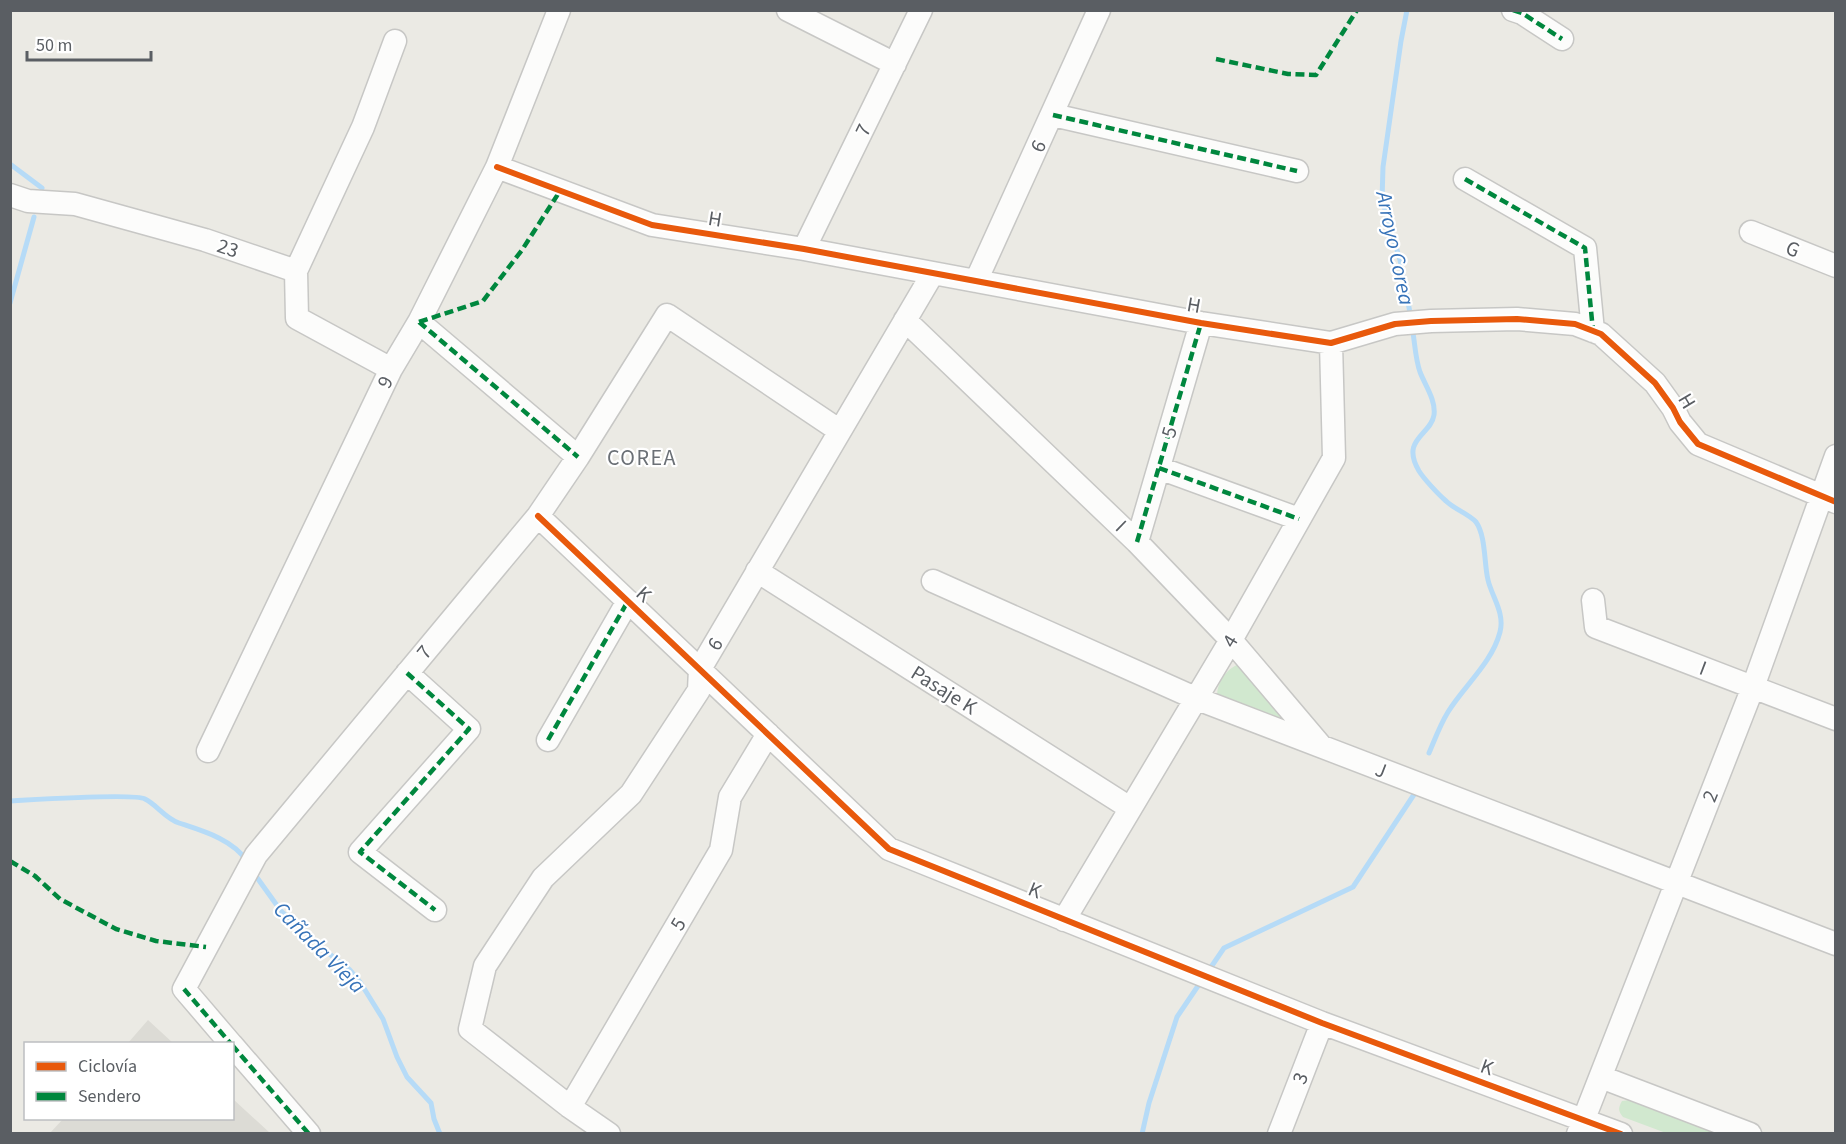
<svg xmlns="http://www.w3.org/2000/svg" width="1846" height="1144" viewBox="0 0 1846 1144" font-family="'Source Sans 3',sans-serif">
<rect width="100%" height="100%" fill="#ebeae4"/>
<path fill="#dcdbd5" d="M148 1020 173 1043H128Z
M233 1099 270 1133H50L63 1119 232 1118Z"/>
<path fill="#d1e8cf" d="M1240 664 1292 724 1218 700C1214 686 1227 667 1240 664Z
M1630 1100 1717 1133H1666L1623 1117C1618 1111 1618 1108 1622 1101Z"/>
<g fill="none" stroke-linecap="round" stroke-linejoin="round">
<path stroke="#b6dbf7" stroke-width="5" d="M1407 10 1401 41 1383 167 1382 200 1400 260 1411 318
M10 164 42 188
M10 303 34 217
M1412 327C1415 342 1415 358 1420 372 1425 385 1436 400 1434 415 1431 435 1400 439 1419 471 1424 479 1438 494 1446 501 1454 509 1469 514 1476 522 1486 536 1484 564 1488 580 1492 597 1505 613 1500 632 1492 663 1464 686 1448 712 1440 725 1435 739 1429 753
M10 801C30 800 134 793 145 799 157 805 165 818 179 823 203 831 232 839 247 861
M253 872 281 911 327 952 350 970 360 982 383 1019 397 1057 407 1077 431 1103 434 1119 440 1134
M1209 970 1224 948 1353 887 1415 793
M1142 1134 1149 1103 1177 1017 1202 980"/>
<g stroke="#c7c7c5" stroke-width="25">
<path id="minor" d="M788 10 895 64
M1513 10 1522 13 1562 39
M1053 115 1297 171
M497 167 652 225 804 249 1201 323 1331 343 1395 324 1431 321 1517 319 1575 324 1601 334 1655 383 1673 408 1680 422 1698 444 1836 502
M1465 179 1585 248 1593 331
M10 195 28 201 75 204 205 240 296 271 297 318 391 369
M1751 232 1836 266
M804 249 921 10
M296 271 363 127 395 41
M976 281 1099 10
M905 320 1137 542 1231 640 1321 746
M419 322 578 457
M1159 468 1299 519
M538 516 889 849 1322 1023 1621 1134
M1137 542 1201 323
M757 571 1130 808
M933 581 1195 698 1836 944
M1593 600 1596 627 1836 719
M407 673 469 729 360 852 435 910
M548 740 628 601
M208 751 391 369 419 322 497 167 559 10
M1064 920 1231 640 1334 458 1331 343
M231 1044 184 989 256 855 538 516 578 457 667 315 840 431
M232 1045 309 1134
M1601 1077 1750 1134
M570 1107 721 850 730 797 768 734
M609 1134 570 1107 470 1029 485 966 543 878 631 794 699 690 700 669 933 273
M1279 1134 1322 1023
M1578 1134 1753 687 1836 456"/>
</g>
<use href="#minor" stroke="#fcfcfb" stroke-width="22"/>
<path stroke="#00873e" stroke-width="4.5" stroke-dasharray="9 4.5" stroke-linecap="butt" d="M1513 10 1522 13 1562 39
M1216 59 1288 74 1316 75 1357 10
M1053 115 1297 171
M1465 179 1585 248 1593 331
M419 322 578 457
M419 322 483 301 522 250 560 191
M1159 468 1299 519
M1137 542 1201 323
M407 673 469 729 360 852 435 910
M548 740 628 601
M10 861 35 876 60 899 116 929 156 941 206 947
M184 989 231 1044
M232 1045 309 1134"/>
<g stroke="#fff" stroke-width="10">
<path id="cycleway" d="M497 167 652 225 804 249 1201 323 1331 343 1395 324 1431 321 1517 319 1575 324 1601 334 1655 383 1673 408 1680 422 1698 444 1836 502
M538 516 889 849 1322 1023 1621 1134"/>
</g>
<use href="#cycleway" stroke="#e8590c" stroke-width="6"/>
</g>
<g text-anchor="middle" stroke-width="4.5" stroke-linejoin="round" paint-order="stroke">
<g font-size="21" fill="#5a5e63" stroke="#fff">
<text transform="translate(863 130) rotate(-64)" y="7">7</text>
<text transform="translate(1038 146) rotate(-65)" y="7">6</text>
<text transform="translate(715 219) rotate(9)" y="7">H</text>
<text transform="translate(228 248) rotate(19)" y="7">23</text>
<text transform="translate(1793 249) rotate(22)" y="7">G</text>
<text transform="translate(1194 305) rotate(10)" y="7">H</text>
<text transform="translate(385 382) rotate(-64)" y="7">9</text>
<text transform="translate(1687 401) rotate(59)" y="7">H</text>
<text transform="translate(1169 432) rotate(-74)" y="7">5</text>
<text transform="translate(1121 526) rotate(44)" y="7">I</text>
<text transform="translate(644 594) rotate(43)" y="7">K</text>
<text transform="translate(1230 641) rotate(-59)" y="7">4</text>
<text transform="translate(715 644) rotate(-59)" y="7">6</text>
<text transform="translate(424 652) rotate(-50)" y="7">7</text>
<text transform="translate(1703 668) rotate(21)" y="7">I</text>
<text transform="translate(944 690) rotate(32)" y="7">Pasaje K</text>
<text transform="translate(1381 770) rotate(21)" y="7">J</text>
<text transform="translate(1710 796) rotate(-68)" y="7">2</text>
<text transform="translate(1035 890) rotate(22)" y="7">K</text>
<text transform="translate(678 924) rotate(-59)" y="7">5</text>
<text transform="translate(1487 1067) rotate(20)" y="7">K</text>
<text transform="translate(1300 1078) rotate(-69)" y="7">3</text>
</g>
<g font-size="22" font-style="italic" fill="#3773b8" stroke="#fff">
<text transform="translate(1396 248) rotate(78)" y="8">Arroyo Corea</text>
<text transform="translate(320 947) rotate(45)" y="8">Cañada Vieja</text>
</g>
<g font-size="22" letter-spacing="1.5" fill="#6b7076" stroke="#fff">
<text x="642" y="465">COREA</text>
</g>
</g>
<rect width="1846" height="1144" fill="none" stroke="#5a5e63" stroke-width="24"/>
<rect x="24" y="1042" width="210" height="78" fill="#ffffff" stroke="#bdbfc1" stroke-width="1.5"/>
<rect x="36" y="1062" width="30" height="9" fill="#e8590c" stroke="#bdbfc1" stroke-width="1.5"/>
<text x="78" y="1072" font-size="18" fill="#5a5e63">Ciclovía</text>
<rect x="36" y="1092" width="30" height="9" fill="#00873e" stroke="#bdbfc1" stroke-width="1.5"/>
<text x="78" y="1102" font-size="18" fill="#5a5e63">Sendero</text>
<path d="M27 51v9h124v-9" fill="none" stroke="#5a5e63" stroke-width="3"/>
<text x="36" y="51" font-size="18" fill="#5a5e63" stroke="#ffffff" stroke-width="4.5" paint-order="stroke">50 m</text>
</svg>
